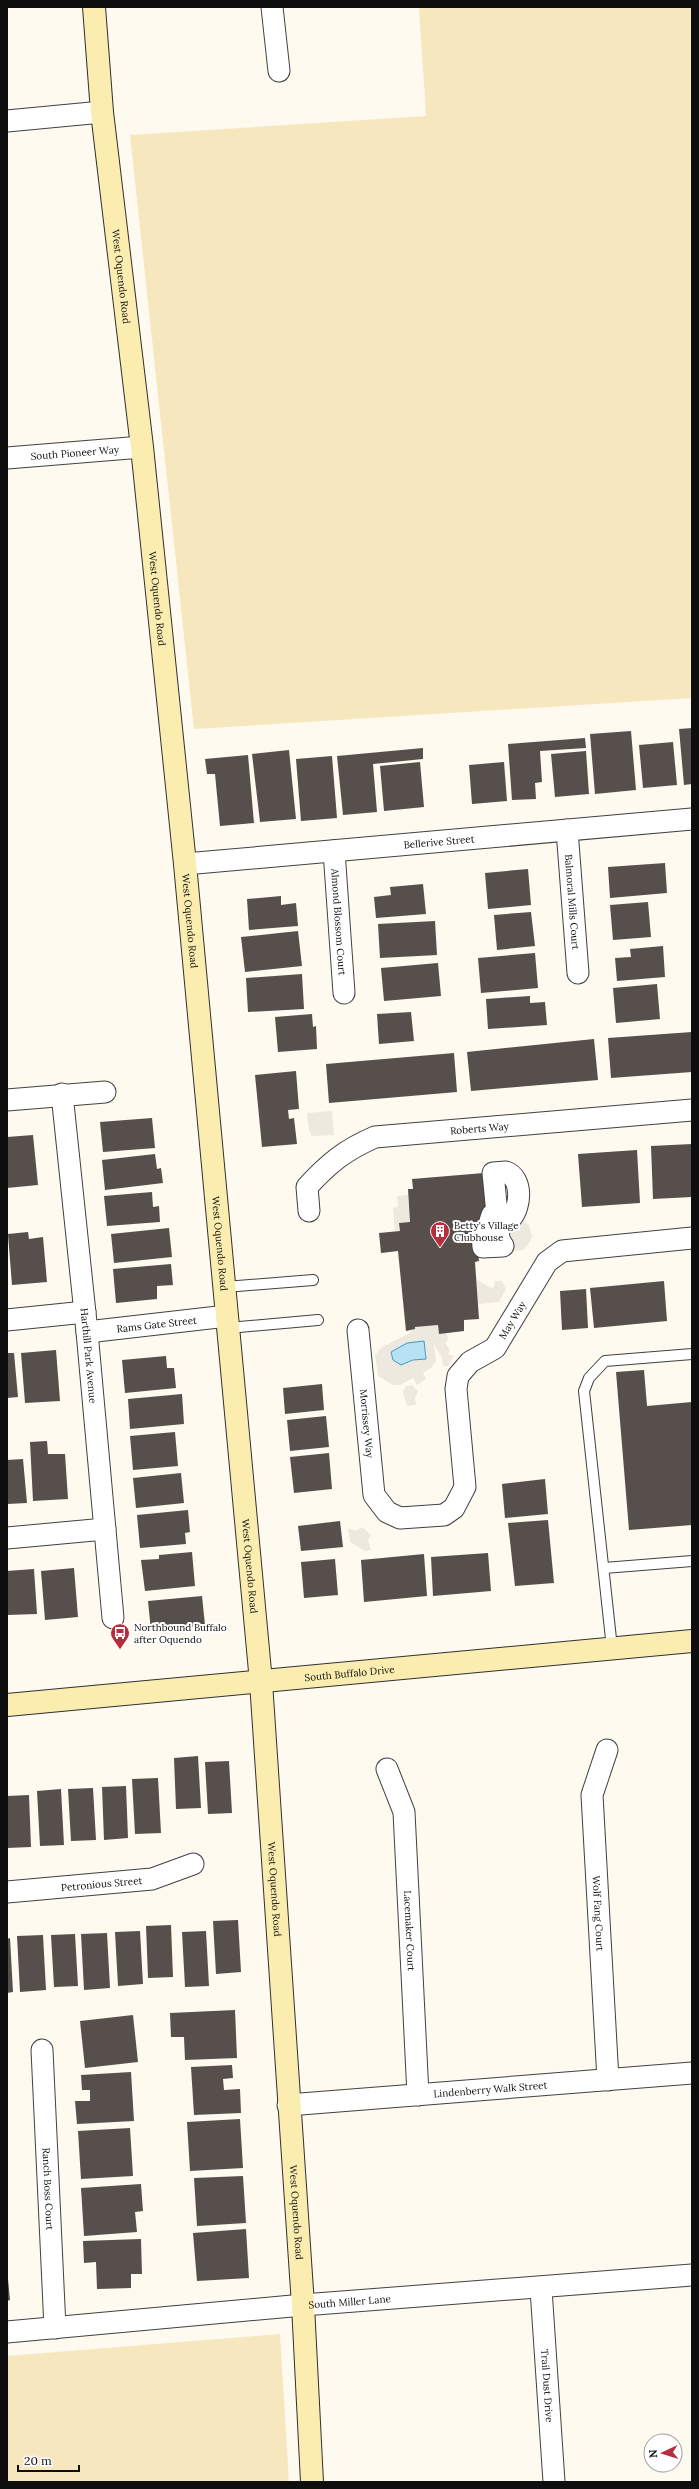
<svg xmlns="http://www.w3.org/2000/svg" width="699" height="2489" viewBox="0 0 699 2489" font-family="Lora,serif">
<rect width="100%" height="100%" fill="#fefaf0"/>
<path fill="#f7e7bf" d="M419 7H692V698L194 729 130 135 426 116Z
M280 2334 289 2482H7V2356Z"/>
<path fill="#eee9df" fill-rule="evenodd" d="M332 1111 334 1135 312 1136 309 1130 307 1113Z
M408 1195 410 1222 400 1223V1231H395L393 1208 398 1207 397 1196Z
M518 1218 529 1225 532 1236 530 1242 523 1250 512 1251 501 1225Z
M476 1279 493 1289 495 1281H502L506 1289 499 1302 478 1304Z
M438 1325 439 1334 447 1333 448 1340 445 1342 450 1351 448 1354 454 1356 448 1366H443L442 1358 434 1344 436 1361 431 1368 423 1373 426 1379 417 1385 413 1378 400 1385H393L378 1376 375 1355 382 1347 410 1333 415 1327ZM425 1349 427 1354 406 1364 396 1363Z
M412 1385 418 1391 415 1398 416 1405 407 1406 403 1392 406 1386Z
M362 1527 371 1535 368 1540 371 1550 365 1551 350 1542 348 1528 356 1531Z"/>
<path fill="#b8e1f3" stroke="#439ac5" d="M424 1341 426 1359 413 1360 401 1365 393 1360 391 1352 407 1343Z"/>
<path fill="#564f4b" d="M692 728V784L684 785 679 729Z
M631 731 636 790 595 794 590 734Z
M585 738 586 748 540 751 542 782 535 783 536 799 512 800 508 744Z
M673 742 677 785 643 788 639 745Z
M423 748V759L373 764 377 812 343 815 337 756Z
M289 750 296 819 260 822 252 754Z
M586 751 589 794 555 797 551 754Z
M248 755 254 823 220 826 215 774H207L205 759Z
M332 756 337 818 301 821 296 759Z
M420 762 424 807 384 811 380 766Z
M504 762 507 801 472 804 469 765Z
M665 863 667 893 610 898 608 867Z
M528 869 531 905 488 909 485 873Z
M423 884 426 914 376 918 374 897 391 895 390 887Z
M281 896V905L296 903 298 926 249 930 247 899Z
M648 902 651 937 613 940 610 905Z
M531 912 535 946 497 950 494 915Z
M435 921 437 955 380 958 378 924Z
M298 931 302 966 245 972 241 937Z
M663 946 665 977 617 981 615 958 631 957 630 949Z
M535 953 538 988 481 993 478 958Z
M438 963 441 996 384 1001 381 968Z
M302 974 304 1009 248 1012 246 978Z
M657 984 660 1019 616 1023 613 988Z
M530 996V1003L545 1002 547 1025 488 1029 486 999Z
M411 1012 414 1041 379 1044 377 1014Z
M312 1014 313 1027 316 1026 317 1049 278 1052 275 1017Z
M692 1032V1072L611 1078 608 1038Z
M594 1039 598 1080 471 1091 467 1052Z
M454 1053 457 1092 329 1103 326 1064Z
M296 1071 299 1109 288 1110 289 1119 294 1118 297 1144 262 1147 255 1075Z
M152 1118 155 1148 103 1152 100 1122Z
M33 1135 38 1185 7 1188V1137Z
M692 1144V1197L653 1199 651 1146Z
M637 1150 640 1203 582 1207 578 1154Z
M155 1154 157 1169 161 1168 163 1183 105 1190 102 1160Z
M484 1173 488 1212 476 1235 479 1261 475 1262 479 1319 464 1320V1331L439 1334 438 1325 415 1327V1329L406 1331 398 1251 381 1253 379 1233 400 1231 399 1223 410 1222 408 1189H413L412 1179Z
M152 1192 153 1207 159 1206 160 1222 107 1226 104 1196Z
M169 1228 172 1257 114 1263 111 1234Z
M28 1232 29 1239 43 1237 47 1282 12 1285 8 1234Z
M171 1264 173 1285 157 1286V1299L116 1303 113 1269Z
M664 1281 667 1321 594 1328 590 1288Z
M586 1289 588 1328 562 1330 560 1291Z
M56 1350 60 1401 25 1403 21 1353Z
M7 1353H14L18 1397 7 1398Z
M166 1356 167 1368H174L176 1388 125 1393 122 1360Z
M644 1370 647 1406 692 1402V1525L629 1530 616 1372Z
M322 1384 324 1410 285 1414 283 1388Z
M182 1394 184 1424 130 1429 128 1399Z
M326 1416 329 1447 290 1451 287 1420Z
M175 1432 178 1466 133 1470 130 1436Z
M47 1441 48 1454H65L68 1499 33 1501 30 1442Z
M329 1453 332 1489 294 1493 290 1457Z
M23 1459 27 1503 7 1504V1460Z
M181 1473 184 1503 136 1508 133 1478Z
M545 1479 548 1514 505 1518 502 1484Z
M188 1510 190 1532 185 1533 186 1544 140 1548 137 1515Z
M548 1520 554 1583 515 1586 508 1523Z
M340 1521 343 1547 301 1551 298 1526Z
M192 1552 195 1586 145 1591 141 1560 159 1559V1555Z
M488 1553 491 1591 433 1596 431 1557Z
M424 1554 427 1596 364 1602 361 1560Z
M335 1559 338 1595 304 1598 301 1562Z
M74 1568 78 1617 45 1620 41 1571Z
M34 1569 37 1614 7 1615V1571Z
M202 1596 205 1625 151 1631 148 1601Z
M198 1756 201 1808 176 1809 174 1758Z
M229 1761 232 1813 208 1814 205 1762Z
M158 1778 161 1833 135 1834 132 1779Z
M126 1786 128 1838 104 1840 102 1787Z
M93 1788 96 1840 71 1841 68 1789Z
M61 1789 64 1845 40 1846 37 1791Z
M29 1795 31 1847 7 1848V1796Z
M238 1920 241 1972 216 1974 213 1921Z
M171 1925 173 1977 148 1978 146 1926Z
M140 1931 143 1984 118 1986 115 1932Z
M206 1931 209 1986 185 1987 182 1932Z
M107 1933 110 1988 84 1990 81 1934Z
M75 1934 78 1986 54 1987 51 1935Z
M43 1935 46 1990 20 1992 17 1936Z
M10 1938 13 1992 7 1993V1939Z
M235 2010 237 2058 185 2060 184 2037H171L170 2013Z
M133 2015 138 2062 85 2068 80 2021Z
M232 2065 233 2078 223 2079 224 2090 240 2089 241 2113 194 2115 191 2067Z
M131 2072 134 2121 77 2124 75 2101H90V2090H82L81 2075Z
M240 2119 243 2168 190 2171 187 2122Z
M130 2128 133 2176 81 2179 78 2131Z
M243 2176 246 2223 197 2226 194 2178Z
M141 2184 143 2211 135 2212 137 2232 84 2236 81 2188Z
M246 2229 249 2278 197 2281 193 2233Z
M141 2239 142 2274H131V2288L97 2289 96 2262 84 2263 83 2241Z
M8 2279 10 2300 7 2301V2280Z"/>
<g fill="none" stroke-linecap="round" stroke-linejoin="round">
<g stroke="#414141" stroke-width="12">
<path id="lane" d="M225 1287 313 1280
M228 1328 318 1320
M604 1568 692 1561
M612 1648 584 1391 589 1378 605 1361 692 1354"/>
</g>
<g stroke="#414141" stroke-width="23">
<g id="street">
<path d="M272 7 279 71"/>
<path d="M7 121 102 112"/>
<path id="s1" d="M7 458 142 447"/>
<path id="s2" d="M567 830 578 973"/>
<path id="s3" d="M334 851 344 993"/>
<path id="s4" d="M185 864 692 819"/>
<path id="s5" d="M62 1094 87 1332 113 1618"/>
<path d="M7 1100 105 1092"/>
<path d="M506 1172C523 1178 521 1207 511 1218 506 1223 500 1224 499 1231 497 1237 500 1241 503 1246L483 1247 482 1234H486L492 1215 497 1214 493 1173Z"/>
<path id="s6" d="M309 1211 307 1187C329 1163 345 1150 375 1137L692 1110"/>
<path d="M7 1320 85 1312"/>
<path id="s7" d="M358 1330 374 1495 387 1512 400 1518 444 1515 454 1508 465 1487 456 1389 458 1376 470 1362 495 1348 547 1262 562 1251 692 1238"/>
<path id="s8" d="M87 1332 227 1316"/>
<path d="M7 1538 105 1529"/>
<path id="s9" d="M607 1750 592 1795 608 2080"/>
<path id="s10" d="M387 1769 404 1812 418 2095"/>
<path id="s11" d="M7 1892 152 1879 193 1864"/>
<path id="s12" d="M42 2050 55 2328"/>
<path id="s13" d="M288 2105 692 2073"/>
<path id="s14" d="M541 2289 554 2482"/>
<path id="s15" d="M7 2332 303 2305 692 2275"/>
</g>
</g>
<g stroke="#303030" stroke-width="24">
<g id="secondary">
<path id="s16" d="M94 7 102 112 142 447 185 864 261 1682 303 2305 312 2482"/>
<path id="s17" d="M7 1705 692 1641"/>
</g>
</g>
<use href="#lane" stroke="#fff" stroke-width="10"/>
<use href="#street" stroke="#fff" stroke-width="21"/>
<use href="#secondary" stroke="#faedaf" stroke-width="22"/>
</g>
<defs>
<g id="building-pin" transform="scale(1)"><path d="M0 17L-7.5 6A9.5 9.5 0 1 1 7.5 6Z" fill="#b62e3e" stroke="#fff"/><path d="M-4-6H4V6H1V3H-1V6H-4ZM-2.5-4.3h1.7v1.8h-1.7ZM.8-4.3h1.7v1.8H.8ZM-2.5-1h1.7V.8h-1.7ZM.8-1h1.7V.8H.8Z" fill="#fff"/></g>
<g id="bus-pin" transform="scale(1)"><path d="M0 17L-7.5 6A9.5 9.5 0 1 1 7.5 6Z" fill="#b62e3e" stroke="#fff"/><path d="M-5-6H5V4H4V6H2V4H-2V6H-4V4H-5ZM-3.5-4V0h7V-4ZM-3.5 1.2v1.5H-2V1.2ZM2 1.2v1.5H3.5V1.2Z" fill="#fff"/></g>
</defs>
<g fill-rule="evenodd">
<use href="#building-pin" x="440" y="1231"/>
<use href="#bus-pin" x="120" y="1633"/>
</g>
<g text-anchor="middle" stroke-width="4" stroke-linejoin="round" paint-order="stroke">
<g font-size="10" fill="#0e0e0e" stroke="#fff">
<text dy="4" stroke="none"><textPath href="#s16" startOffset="271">West Oquendo Road</textPath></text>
<text dy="4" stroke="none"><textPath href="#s1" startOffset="68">South Pioneer Way</textPath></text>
<text dy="4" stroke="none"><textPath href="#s16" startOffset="595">West Oquendo Road</textPath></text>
<text dy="4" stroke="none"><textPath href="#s4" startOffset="255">Bellerive Street</textPath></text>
<text dy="4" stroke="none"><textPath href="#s2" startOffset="72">Balmoral Mills Court</textPath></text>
<text dy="4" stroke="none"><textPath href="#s16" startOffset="919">West Oquendo Road</textPath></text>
<text dy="4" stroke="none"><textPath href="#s3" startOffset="71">Almond Blossom Court</textPath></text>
<text dy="4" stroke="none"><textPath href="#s6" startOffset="214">Roberts Way</textPath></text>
<text dy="4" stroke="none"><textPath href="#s16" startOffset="1243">West Oquendo Road</textPath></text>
<text dy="4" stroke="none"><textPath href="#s7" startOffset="473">May Way</textPath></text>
<text dy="4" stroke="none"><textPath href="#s8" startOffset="70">Rams Gate Street</textPath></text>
<text dy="4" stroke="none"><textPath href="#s5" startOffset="263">Harthill Park Avenue</textPath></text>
<text dy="4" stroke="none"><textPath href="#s7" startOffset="94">Morrissey Way</textPath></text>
<text dy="4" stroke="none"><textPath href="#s16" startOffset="1567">West Oquendo Road</textPath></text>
<text dy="4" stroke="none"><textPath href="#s17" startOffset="344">South Buffalo Drive</textPath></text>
<text dy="4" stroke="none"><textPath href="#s11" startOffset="95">Petronious Street</textPath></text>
<text dy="4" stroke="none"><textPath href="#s16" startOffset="1891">West Oquendo Road</textPath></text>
<text dy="4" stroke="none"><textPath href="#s9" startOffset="166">Wolf Fang Court</textPath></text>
<text dy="4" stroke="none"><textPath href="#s10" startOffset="165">Lacemaker Court</textPath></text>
<text dy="4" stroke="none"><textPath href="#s13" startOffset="203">Lindenberry Walk Street</textPath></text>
<text dy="4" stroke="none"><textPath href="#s12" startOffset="139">Ranch Boss Court</textPath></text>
<text dy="4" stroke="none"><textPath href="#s16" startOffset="2215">West Oquendo Road</textPath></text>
<text dy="4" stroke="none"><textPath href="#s15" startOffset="344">South Miller Lane</textPath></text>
<text dy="4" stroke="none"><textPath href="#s14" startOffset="97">Trail Dust Drive</textPath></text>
</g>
<g font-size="10" fill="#0e0e0e" stroke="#fff" text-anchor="start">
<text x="454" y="1229">Betty's Village<tspan x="454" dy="12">Clubhouse</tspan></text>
<text x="134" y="1631">Northbound Buffalo<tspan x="134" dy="12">after Oquendo</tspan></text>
</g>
</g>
<rect width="699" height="2489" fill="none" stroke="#0e0e0e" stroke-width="16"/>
<g transform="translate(663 2453) rotate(266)"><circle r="19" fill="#ffffff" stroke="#9f9f9f"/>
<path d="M0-3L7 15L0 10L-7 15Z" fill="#b62e3e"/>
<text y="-6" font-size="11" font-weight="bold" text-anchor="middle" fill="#0e0e0e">N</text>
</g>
<path d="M18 2465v6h61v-6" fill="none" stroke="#0e0e0e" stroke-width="2"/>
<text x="24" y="2465" font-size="12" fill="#0e0e0e" stroke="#ffffff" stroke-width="3" paint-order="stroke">20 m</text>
</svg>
